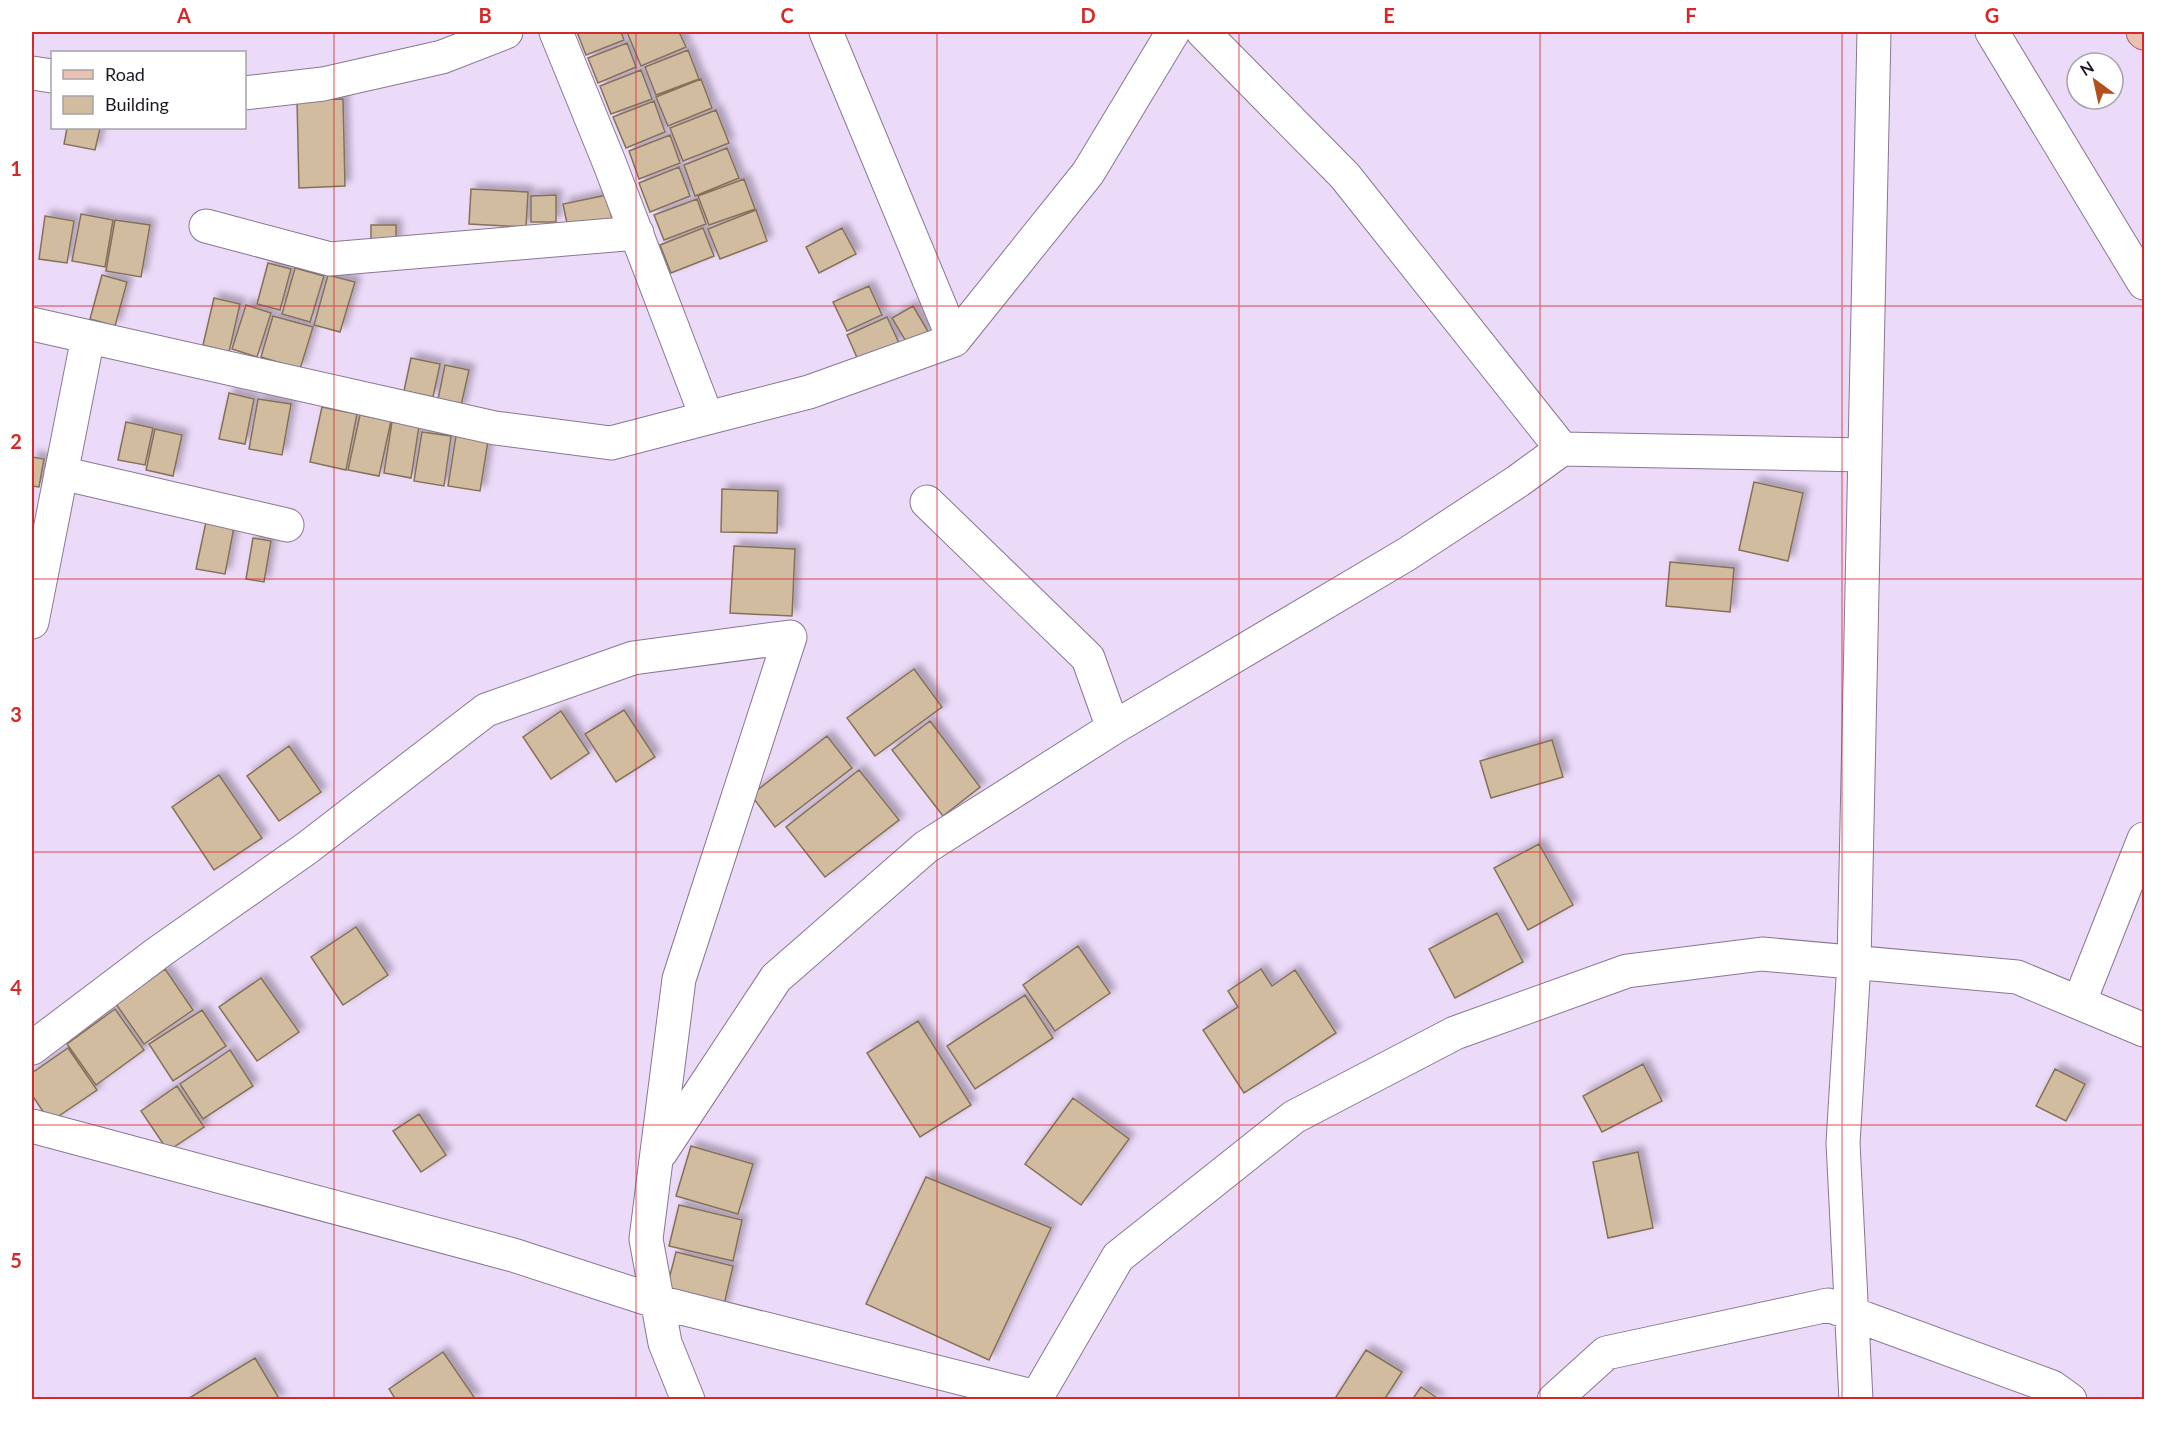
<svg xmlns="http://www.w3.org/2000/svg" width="2176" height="1431" viewBox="0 0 2176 1431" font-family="Lato,sans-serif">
<defs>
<filter id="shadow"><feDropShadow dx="5.5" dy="-5.5" stdDeviation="3" flood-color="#0004"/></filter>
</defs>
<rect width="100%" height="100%" fill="#ecdaf9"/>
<path fill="#d2bca0" stroke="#857157" stroke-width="1.5" filter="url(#shadow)" d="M577 32H621L624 40 586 55Z
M627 32H679L686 47 641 66Z
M627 43 636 67 598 83 588 58Z
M688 50 699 79 656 95 645 67Z
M641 70 652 99 611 114 600 86Z
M701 79 712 108 668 126 656 97Z
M343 99 345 186 299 188 297 100Z
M654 101 665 132 626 148 613 117Z
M716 110 729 143 683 161 670 128Z
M67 128H100L95 150 64 144Z
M670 135 680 163 639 179 629 151Z
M727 148 739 178 695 196 684 165Z
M679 167 690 196 650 212 639 183Z
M744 179 755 209 709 225 698 196Z
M471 189 528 192 526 227 469 224Z
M556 195V222H531V196Z
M607 195 612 219 568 228 563 204Z
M697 199 706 224 664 240 654 215Z
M756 210 767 241 720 259 708 229Z
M81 214 113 220 105 267 72 261Z
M45 216 74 221 67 263 39 259Z
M115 220 150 225 141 277 106 271Z
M371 225H396V267H371Z
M703 228 714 256 671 273 660 245Z
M842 228 856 254 819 273 806 247Z
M268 263 291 269 280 310 257 304Z
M295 268 324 276 310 322 282 314Z
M102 275 127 282 115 326 90 319Z
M328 275 355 282 340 332 314 325Z
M869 286 882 315 847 331 833 302Z
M214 298 240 304 229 352 203 345Z
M246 305 271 313 257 357 232 349Z
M913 306 929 333 908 345 892 318Z
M273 316 313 327 300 369 261 357Z
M887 317 899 343 859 362 847 335Z
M411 358 440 364 433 397 404 391Z
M445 365 469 370 460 410 437 404Z
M229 393 254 399 245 444 219 439Z
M258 399 291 404 282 455 249 449Z
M322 407 357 414 346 470 310 462Z
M360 415 391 421 379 476 348 470Z
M126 422 153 428 145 465 118 460Z
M392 422 419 426 411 478 384 473Z
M155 429 182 435 173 476 146 470Z
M422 432 451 436 444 486 414 481Z
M456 436 488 441 480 491 448 486Z
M32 457 44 459 39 487 32 486Z
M1754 482 1803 493 1788 561 1739 550Z
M722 489 778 491 777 533 721 532Z
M206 522 234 527 225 574 196 569Z
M253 538 271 541 264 582 246 579Z
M734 546 795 549 792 616 730 613Z
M1670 562 1734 568 1730 612 1666 606Z
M914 669 942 707 875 756 847 718Z
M624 710 655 757 616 782 585 734Z
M561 711 589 753 551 779 523 737Z
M930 721 980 787 943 816 892 750Z
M827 736 852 768 775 827 751 795Z
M1552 740 1563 777 1491 798 1480 761Z
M289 746 321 792 279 821 247 776Z
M859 770 899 820 825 877 786 827Z
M219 775 262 838 214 870 172 807Z
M1539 844 1573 905 1528 930 1494 868Z
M1497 913 1523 962 1455 998 1429 949Z
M356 927 388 975 343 1005 311 957Z
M1078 946 1110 993 1055 1031 1023 985Z
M165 969 193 1010 144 1044 116 1004Z
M1261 969 1272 986 1295 970 1336 1033 1244 1093 1203 1030 1238 1007 1228 991Z
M261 978 299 1032 257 1061 219 1007Z
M1025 995 1053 1038 975 1089 947 1046Z
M115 1009 144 1050 96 1085 67 1044Z
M202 1010 226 1046 173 1081 149 1044Z
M918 1021 971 1105 920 1137 867 1053Z
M68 1048 97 1090 50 1122 32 1095V1073Z
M230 1050 253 1086 203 1119 180 1084Z
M1643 1064 1662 1101 1602 1132 1583 1096Z
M2055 1069 2085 1084 2066 1121 2036 1106Z
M177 1086 204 1127 168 1151 141 1111Z
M1073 1098 1129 1139 1081 1205 1025 1164Z
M419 1114 446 1155 421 1172 393 1131Z
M691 1146 753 1164 738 1214 676 1196Z
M1638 1152 1653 1228 1608 1238 1593 1162Z
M926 1177 1051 1228 989 1360 866 1304Z
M679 1205 742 1220 733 1261 669 1246Z
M676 1252 733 1266 723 1309 665 1295Z
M1366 1350 1402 1372 1384 1400H1334Z
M443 1352 476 1400H396L389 1389Z
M255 1358 280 1400H186Z
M1421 1387 1440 1400H1412Z"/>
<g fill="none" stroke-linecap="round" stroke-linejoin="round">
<g stroke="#887893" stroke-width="35">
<path id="street" d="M556 32 609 162 707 418
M826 32 954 340
M1203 32 1345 176 1562 449
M1992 32 2144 283
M32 73 52 76
M244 93 323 84 442 57 506 32
M206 226 330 259 637 233
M32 324 495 428 611 443 707 418 809 392 954 340 1088 173 1173 32
M61 473 287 525
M927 502 1088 658 1113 728
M32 622 88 337
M2079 1003 2144 839
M32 1048 159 952 307 848 486 710 633 658 790 637 679 979 646 1239 665 1343 688 1400
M32 1126 513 1255 658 1302 1036 1397
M661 1152 776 978 926 847 1113 728 1407 554 1518 481 1562 449 1865 455
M1035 1400 1118 1257 1294 1117 1455 1033 1627 971 1762 954 2017 977 2144 1030
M1554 1400 1606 1353 1828 1305 2052 1387 2070 1400
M1856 1400 1843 1143 1854 963 1874 32"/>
</g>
<g stroke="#9a6a5e" stroke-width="35">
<path id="primary" d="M2143 32 2144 33"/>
</g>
<use href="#street" stroke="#fff" stroke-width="33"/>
<use href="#primary" stroke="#eac0b2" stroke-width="33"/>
</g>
<path fill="none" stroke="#d62828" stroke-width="1.5" stroke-opacity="0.55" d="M334 32V1400M636 32V1400M937 32V1400M1239 32V1400M1540 32V1400M1842 32V1400M32 306H2144M32 579H2144M32 852H2144M32 1125H2144"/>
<rect width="2176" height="1431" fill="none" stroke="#ffffff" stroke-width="66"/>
<rect x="51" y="51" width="195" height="78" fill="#ffffff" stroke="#a5a3a7" stroke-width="1.5"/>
<rect x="63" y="70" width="30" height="9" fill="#eac0b2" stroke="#a5a3a7" stroke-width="1.5"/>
<text x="105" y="81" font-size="18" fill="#1e1823">Road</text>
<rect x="63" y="96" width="30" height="18" fill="#d2bca0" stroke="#a5a3a7" stroke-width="1.5"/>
<text x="105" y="111" font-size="18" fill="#1e1823">Building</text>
<g transform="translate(2095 81) rotate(327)"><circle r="28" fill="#ffffff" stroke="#a5a3a7" stroke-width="1.5"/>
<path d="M0-4.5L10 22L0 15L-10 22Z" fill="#b34e1e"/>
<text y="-9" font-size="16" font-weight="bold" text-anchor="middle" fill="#1e1823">N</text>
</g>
<rect x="33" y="33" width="2110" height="1365" fill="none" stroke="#d62828" stroke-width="2"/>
<g font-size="20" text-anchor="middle" font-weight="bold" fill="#d62828">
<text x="184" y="23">A</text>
<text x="485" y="23">B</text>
<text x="787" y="23">C</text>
<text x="1088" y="23">D</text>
<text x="1389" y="23">E</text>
<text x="1691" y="23">F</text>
<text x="1992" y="23">G</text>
<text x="16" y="176">1</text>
<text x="16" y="449">2</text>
<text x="16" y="722">3</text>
<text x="16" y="995">4</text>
<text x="16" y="1268">5</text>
</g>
</svg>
